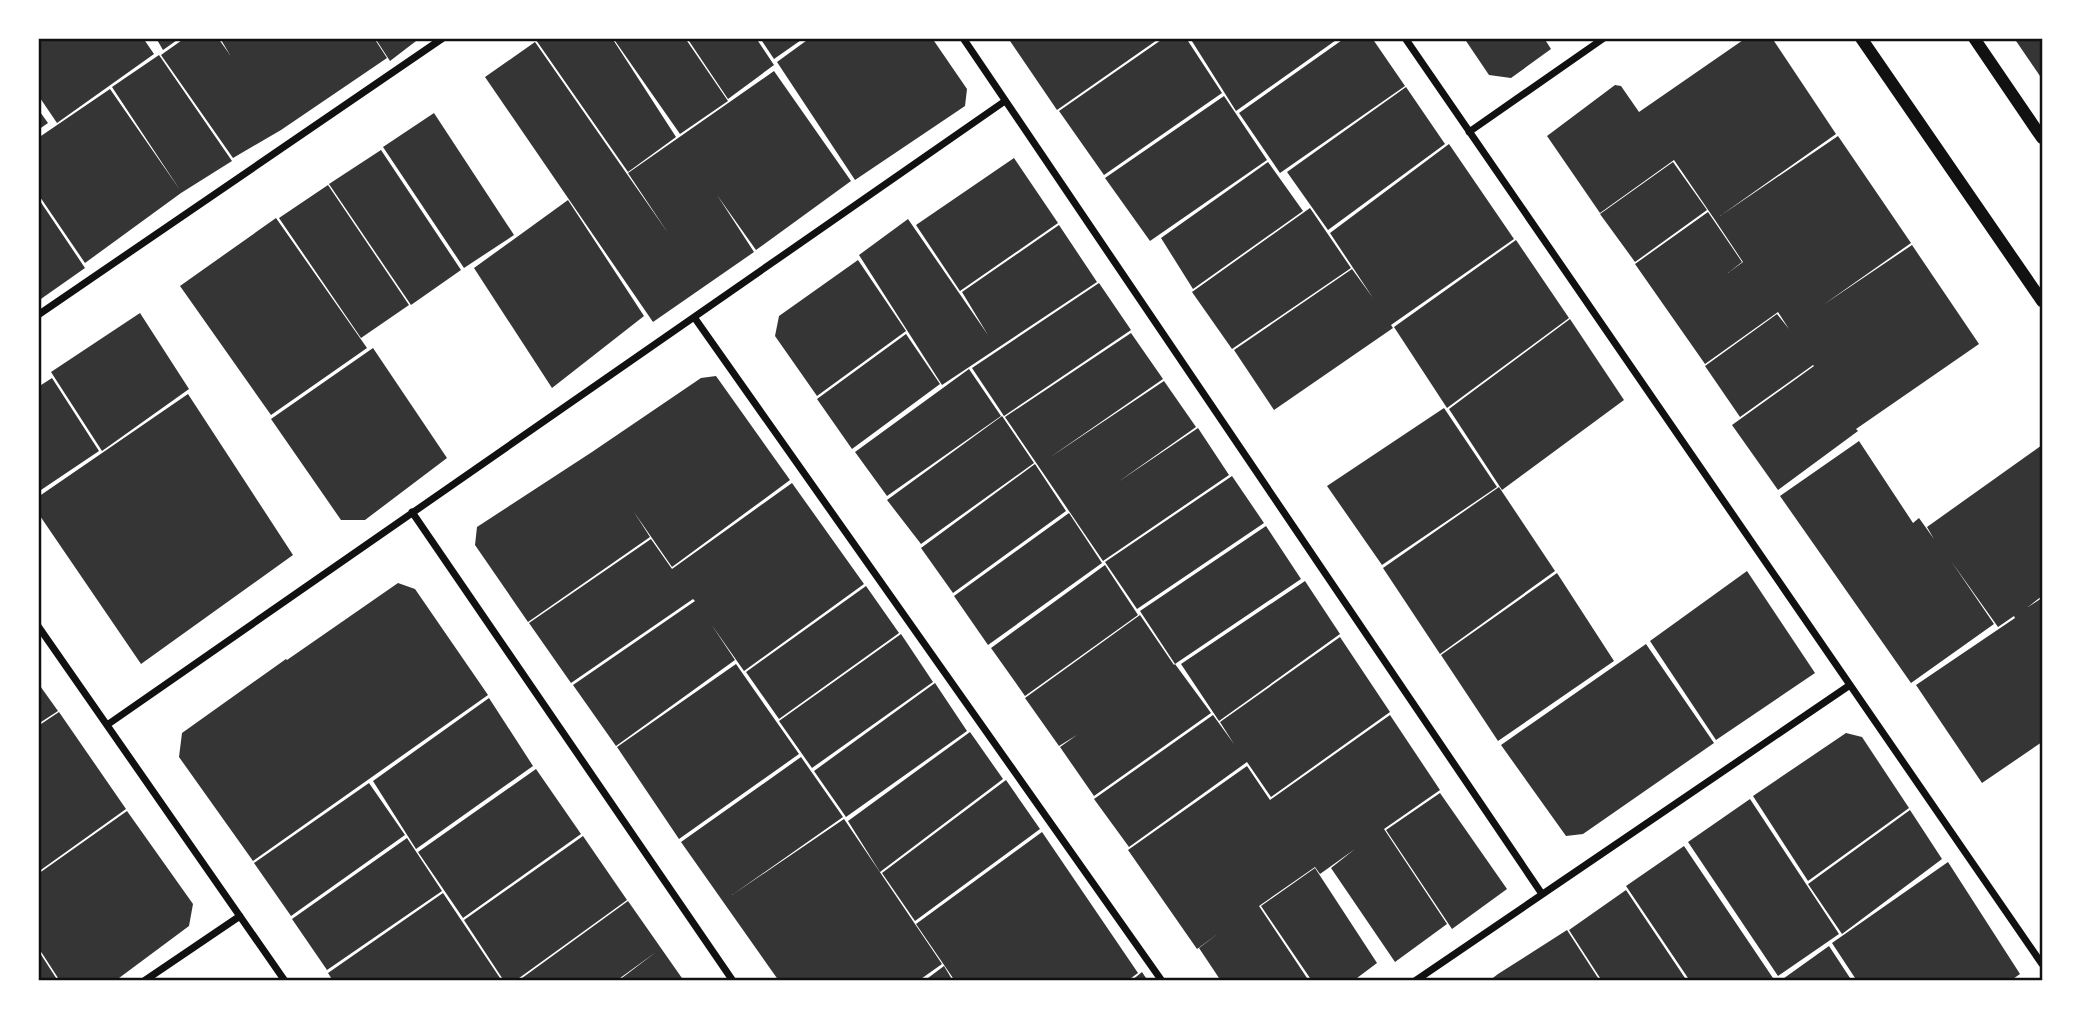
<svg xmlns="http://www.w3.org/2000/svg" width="2081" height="1019" viewBox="0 0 2081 1019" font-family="'DM Sans',sans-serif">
<rect width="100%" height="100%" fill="#fff"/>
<path fill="#353535" d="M38 38H143L154 54 57 123 38 95Z
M156 38H180L163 50Z
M185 38H218L230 55 220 38H374L387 58 281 130 233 158 161 55Z
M375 38H420L390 61Z
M539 38H612L676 137 628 172 536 40Z
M613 38H685L728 101 680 134Z
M687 38H756L774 65 728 99Z
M760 38H804L774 59Z
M810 38H932L967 89 965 106 855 180 777 62Z
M1008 38H1160L1057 110Z
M1164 38H1186L1222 93 1104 175 1059 111Z
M1190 38H1339L1236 111Z
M1345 38H1372L1405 86 1280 173 1239 113Z
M1464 38H1544L1551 49 1511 78 1489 75Z
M1746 38H1772L1836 134 1720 216 1838 136 1911 243 1823 305 1912 245 1979 344 1856 429 1858 431 1778 490 1732 425 1814 366 1813 365 1740 417 1705 366 1777 314 1789 329 1778 312 1705 364 1635 264 1708 212 1742 262 1728 273 1743 262 1715 220 1674 160 1600 213 1547 136 1615 85 1621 86 1639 112Z
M2014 38H2042V79Z
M535 42 668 233 628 173 774 71 851 181 756 250 717 195 754 252 653 322 485 77Z
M159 55 232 161 181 193 85 263 38 194V138L110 89 180 190 112 87Z
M1406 87 1445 144 1328 230 1287 172Z
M1224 96 1267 160 1150 241 1105 178Z
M38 109 48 123 38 130Z
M434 113 514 235 464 268 383 147Z
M1449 144 1514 239 1391 325 1393 328 1274 410 1234 350 1352 269 1373 298 1330 233Z
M381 150 461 270 411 305 329 184Z
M1014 158 1058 223 960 291 916 225Z
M1268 162 1303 211 1193 289 1161 238Z
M1673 162 1707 210 1635 262 1600 214Z
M328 185 409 305 361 338 279 218Z
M38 198 85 268 38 301Z
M568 200 644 316 552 388 474 268Z
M1310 208 1351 268 1232 349 1192 292Z
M276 218 367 348 271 415 180 286Z
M908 219 988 335 962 292 1059 225 1097 282 942 385 859 255Z
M1516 240 1569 318 1447 408 1394 327Z
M858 260 906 331 817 396 775 336 779 316Z
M1099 283 1131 330 1004 416 972 368Z
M140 313 189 389 102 451 51 372Z
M1570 319 1624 400 1502 490 1449 409Z
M1131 333 1163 379 1049 458 1164 381 1196 427 1118 482 1198 428 1229 475 1103 561 1005 417Z
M906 334 940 384 852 449 817 399Z
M373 348 447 458 365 520H341L271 419Z
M969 369 1001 416 887 496 855 452Z
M716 376 790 480 672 567 634 512 650 537 528 622 475 545 477 527 592 452 701 378Z
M52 378 99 451 38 492V387Z
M188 394 293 555 141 664 38 513V497Z
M1444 408 1497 487 1382 565 1327 486Z
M1002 416 1034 463 921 544 887 500Z
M1859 441 1913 523 1919 518 1934 539 1927 527 2042 445V596L2028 607 2042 598V742L1982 783 1916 685 2015 618 2014 616 1998 627 1951 561 1994 624 1911 683 1780 496Z
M1035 464 1066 511 953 593 921 548Z
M1232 476 1264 523 1137 609 1105 562Z
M792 483 864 584 744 671 711 624 735 660 616 746 573 685 695 601 693 599 571 683 529 623 651 539 672 569Z
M1499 487 1555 571 1440 654 1383 568Z
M1069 513 1102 563 988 645 954 596Z
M1266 526 1301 579 1175 664 1140 611Z
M1105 565 1138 615 1025 696 991 648Z
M1747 571 1815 673 1716 740 1650 641Z
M1557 573 1614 661 1498 741 1441 655Z
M1305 581 1340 634 1219 721 1181 664Z
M398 583 415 589 488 695 253 861 179 757 182 733 286 659 287 660Z
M866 586 899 633 779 719 746 672Z
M1140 615 1174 665 1175 664 1211 713 1094 796 1060 747 1077 735 1059 746 1025 698Z
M901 634 933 682 812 768 779 721Z
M1340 637 1390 712 1271 797 1247 762 1129 847 1094 799 1213 715 1234 744 1220 722Z
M1646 644 1714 743 1583 834 1566 836 1501 745Z
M736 664 799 754 679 839 617 747Z
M38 683 58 711 38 724Z
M935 683 967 731 846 817 814 771Z
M489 698 533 766 416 849 373 781Z
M59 712 126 809 38 872V726Z
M1390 715 1440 790 1384 829 1447 924 1395 962 1331 868 1355 849 1320 874 1315 867 1259 906 1309 981H1221L1199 948 1219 933 1197 949 1128 850 1247 766 1270 800Z
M970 732 1003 779 880 872 848 821Z
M1846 733 1862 737 1909 808 1808 881 1753 796Z
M801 757 843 817 732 895 844 819 942 964 918 981H779L681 842Z
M536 769 581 834 463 918 418 852Z
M1006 780 1040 829 915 921 882 873Z
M369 783 405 835 291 916 254 863Z
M1440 793 1507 889 1452 929 1386 830Z
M1750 799 1839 934 1778 976 1688 842Z
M1910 810 1942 859 1842 934 1808 884Z
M127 811 193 904 189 926 115 981H60L38 947V874Z
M1042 832 1138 973 1127 981H955L916 924Z
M583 836 627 900 515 981H504L464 920Z
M407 838 442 891 327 970 292 919Z
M1684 846 1775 981H1690L1626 886Z
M1948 862 2020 974 2010 981H1857L1832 943Z
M1315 868 1377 963 1353 981H1312L1261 906Z
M1626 890 1687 981H1602L1569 930Z
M443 893 502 981H333L328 973Z
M628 901 684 981H618L656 952 616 981H518Z
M1567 930 1600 981H1489L1498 974Z
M1829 946 1852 981H1780Z
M38 950 58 981H38Z
M944 966 953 981H924Z
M1142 972 1148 981H1131Z"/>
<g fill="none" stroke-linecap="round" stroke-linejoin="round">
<path stroke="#111" stroke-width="7" d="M963 38 1542 894
M1405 38 2042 964
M1469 132 1604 38
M38 315 443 38
M694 317 1162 981
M412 512 733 981
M38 626 285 981
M107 725 1005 101
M144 981 240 916
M1415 981 1850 685"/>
<path stroke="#111" stroke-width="12" d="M1861 38 2042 301
M1974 38 2042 138"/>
</g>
<rect width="2081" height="1019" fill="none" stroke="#ffffff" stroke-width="80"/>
<rect x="40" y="40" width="2001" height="939" fill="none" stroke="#111" stroke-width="2.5"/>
</svg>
